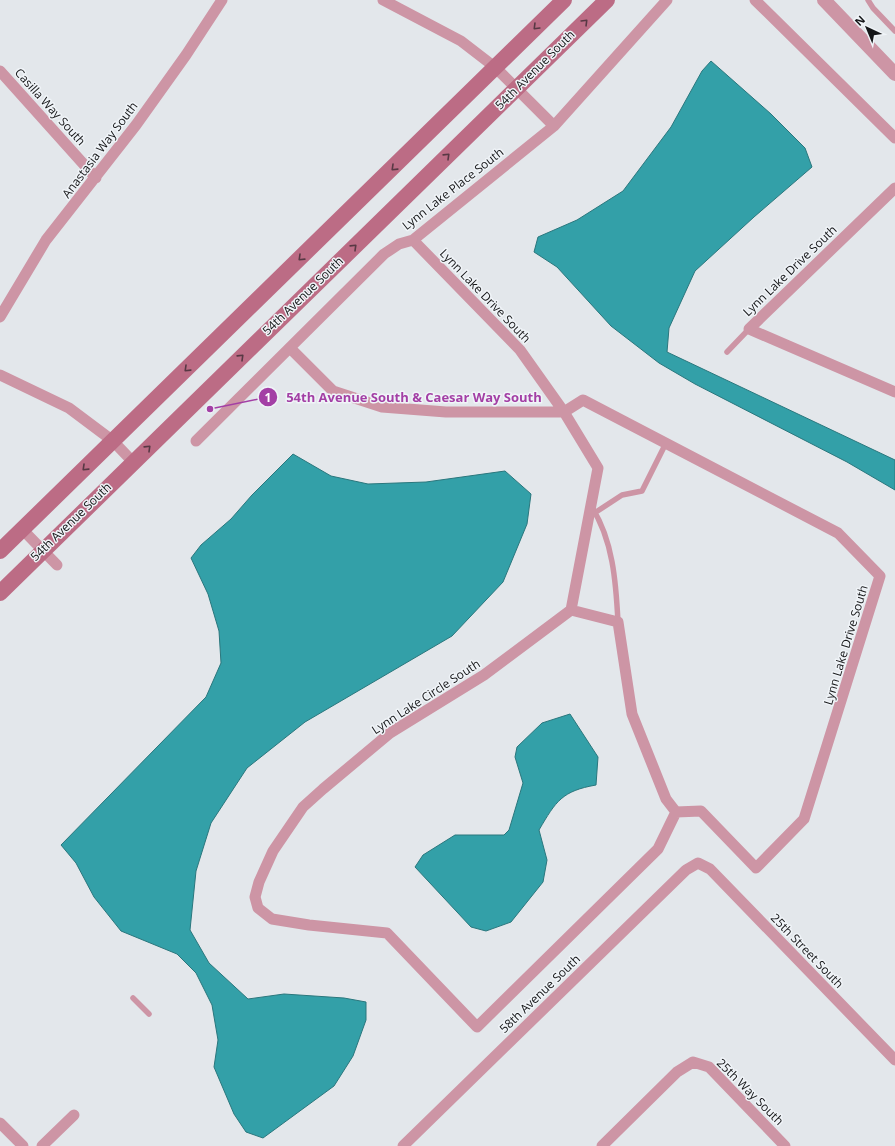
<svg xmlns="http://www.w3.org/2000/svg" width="895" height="1146" viewBox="0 0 895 1146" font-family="'Open Sans',sans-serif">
<rect width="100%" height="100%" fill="#e3e7eb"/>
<path fill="#33a0a8" stroke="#2a777d" d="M711 61 771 114 805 148 812 167 754 217 695 271 669 328 667 352 895 460V490L847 462 695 384 659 363 611 326 557 267 534 252 538 237 577 220 623 191 671 127 702 71Z
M293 454 331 476 368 484 426 482 505 471 531 494 527 524 503 582 452 636 305 722 247 768 211 823 196 871 190 930 209 963 248 999 284 994 344 998 366 1002V1020L353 1056 334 1086 263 1138 246 1132 234 1114 214 1067 218 1040 212 1005 196 973 177 954 121 931 94 897 76 863 61 845 206 697 221 663 219 631 208 594 191 558 201 545 231 519 252 495Z
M570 714 598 757 596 785C562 791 556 801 539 830L547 860 543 882 511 922 486 931 471 927 415 867 423 855 455 835H504L509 830 523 783 515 757 517 747 542 723Z"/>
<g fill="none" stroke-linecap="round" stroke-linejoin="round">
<path stroke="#cd95a5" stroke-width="5.5" d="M868 0 873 8 895 31
M727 352 749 329
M591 506C613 539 616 583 618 622
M596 512 622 495 642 491 666 443
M133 998 149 1014"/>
<path stroke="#cd95a5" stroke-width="11" d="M383 0 461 41 496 68 554 126
M755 0 895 138
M0 71 96 178
M895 188 749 329 895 392
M413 240 520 350 564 412 583 400 838 533 880 576 804 819 756 868 701 811 676 812
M0 317 46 240 136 125 186 55 222 0
M290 348 333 391 382 407 446 412H564L598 468 571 610
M0 375 69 408 113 441 133 462
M196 441 384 254 399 244 413 240 554 126 667 0
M22 529 57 565
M571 610 618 622 632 714 666 799 676 812 658 849 477 1027 387 933 309 925 272 919 258 908 255 897 259 882 273 851 303 807 323 789 390 733 484 675Z
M0 1123 23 1146
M42 1146 74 1115
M403 1146 686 870 698 863 710 869 895 1060
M602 1146 677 1072 693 1062 709 1067 785 1146"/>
<path stroke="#cd95a5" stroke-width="14" d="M824 0 895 74"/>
<path stroke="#bc6c85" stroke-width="16" d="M0 551 564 0
M0 593 607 0"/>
</g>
<defs><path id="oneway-chevron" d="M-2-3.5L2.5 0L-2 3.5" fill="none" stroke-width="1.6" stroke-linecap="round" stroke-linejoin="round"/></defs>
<g stroke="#583844">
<use href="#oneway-chevron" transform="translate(585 22) rotate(-45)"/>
<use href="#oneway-chevron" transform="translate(536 27) rotate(135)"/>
<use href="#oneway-chevron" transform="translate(447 156) rotate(-44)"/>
<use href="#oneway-chevron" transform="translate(394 168) rotate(136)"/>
<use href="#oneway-chevron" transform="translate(354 247) rotate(-44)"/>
<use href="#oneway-chevron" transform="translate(301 258) rotate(136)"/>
<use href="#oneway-chevron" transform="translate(241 357) rotate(-44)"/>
<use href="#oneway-chevron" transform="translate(187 369) rotate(136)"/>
<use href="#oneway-chevron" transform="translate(148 448) rotate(-44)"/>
<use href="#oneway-chevron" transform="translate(85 468) rotate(136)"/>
</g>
<g text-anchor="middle" stroke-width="3" stroke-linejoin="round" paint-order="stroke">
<g font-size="12" fill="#151618" stroke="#f0f4f8">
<text transform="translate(535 70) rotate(-45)" y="4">54th Avenue South</text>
<text transform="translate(50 107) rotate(48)" y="4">Casilla Way South</text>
<text transform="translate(100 150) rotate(-53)" y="4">Anastasia Way South</text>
<text transform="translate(453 189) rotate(-38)" y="4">Lynn Lake Place South</text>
<text transform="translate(790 271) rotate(-44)" y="4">Lynn Lake Drive South</text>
<text transform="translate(303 296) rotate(-44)" y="4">54th Avenue South</text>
<text transform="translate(485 296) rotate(46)" y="4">Lynn Lake Drive South</text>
<text transform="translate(71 522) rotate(-44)" y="4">54th Avenue South</text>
<text transform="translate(846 645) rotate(-73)" y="4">Lynn Lake Drive South</text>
<text transform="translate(426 697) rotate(-33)" y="4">Lynn Lake Circle South</text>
<text transform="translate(807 951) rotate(46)" y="4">25th Street South</text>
<text transform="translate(540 994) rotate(-44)" y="4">58th Avenue South</text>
<text transform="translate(750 1092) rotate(45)" y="4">25th Way South</text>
</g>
</g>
<path fill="none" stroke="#a33fa5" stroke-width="1.5" d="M210 409L268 397"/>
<g fill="#a33fa5" stroke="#f0f4f8" stroke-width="1.5">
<circle cx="210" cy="409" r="4"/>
<circle cx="268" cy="397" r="10"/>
</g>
<g font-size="12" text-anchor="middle" font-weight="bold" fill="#fff">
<text x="268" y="402">1</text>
</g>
<g font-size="13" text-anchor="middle" font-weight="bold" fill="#a33fa5" stroke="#f0f4f8" stroke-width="3" stroke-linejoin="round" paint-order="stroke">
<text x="414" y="402">54th Avenue South &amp; Caesar Way South</text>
</g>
<g transform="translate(867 28) rotate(316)" stroke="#f0f4f8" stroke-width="3" paint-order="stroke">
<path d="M0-3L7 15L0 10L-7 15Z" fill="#151618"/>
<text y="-6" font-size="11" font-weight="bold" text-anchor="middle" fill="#151618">N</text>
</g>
</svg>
